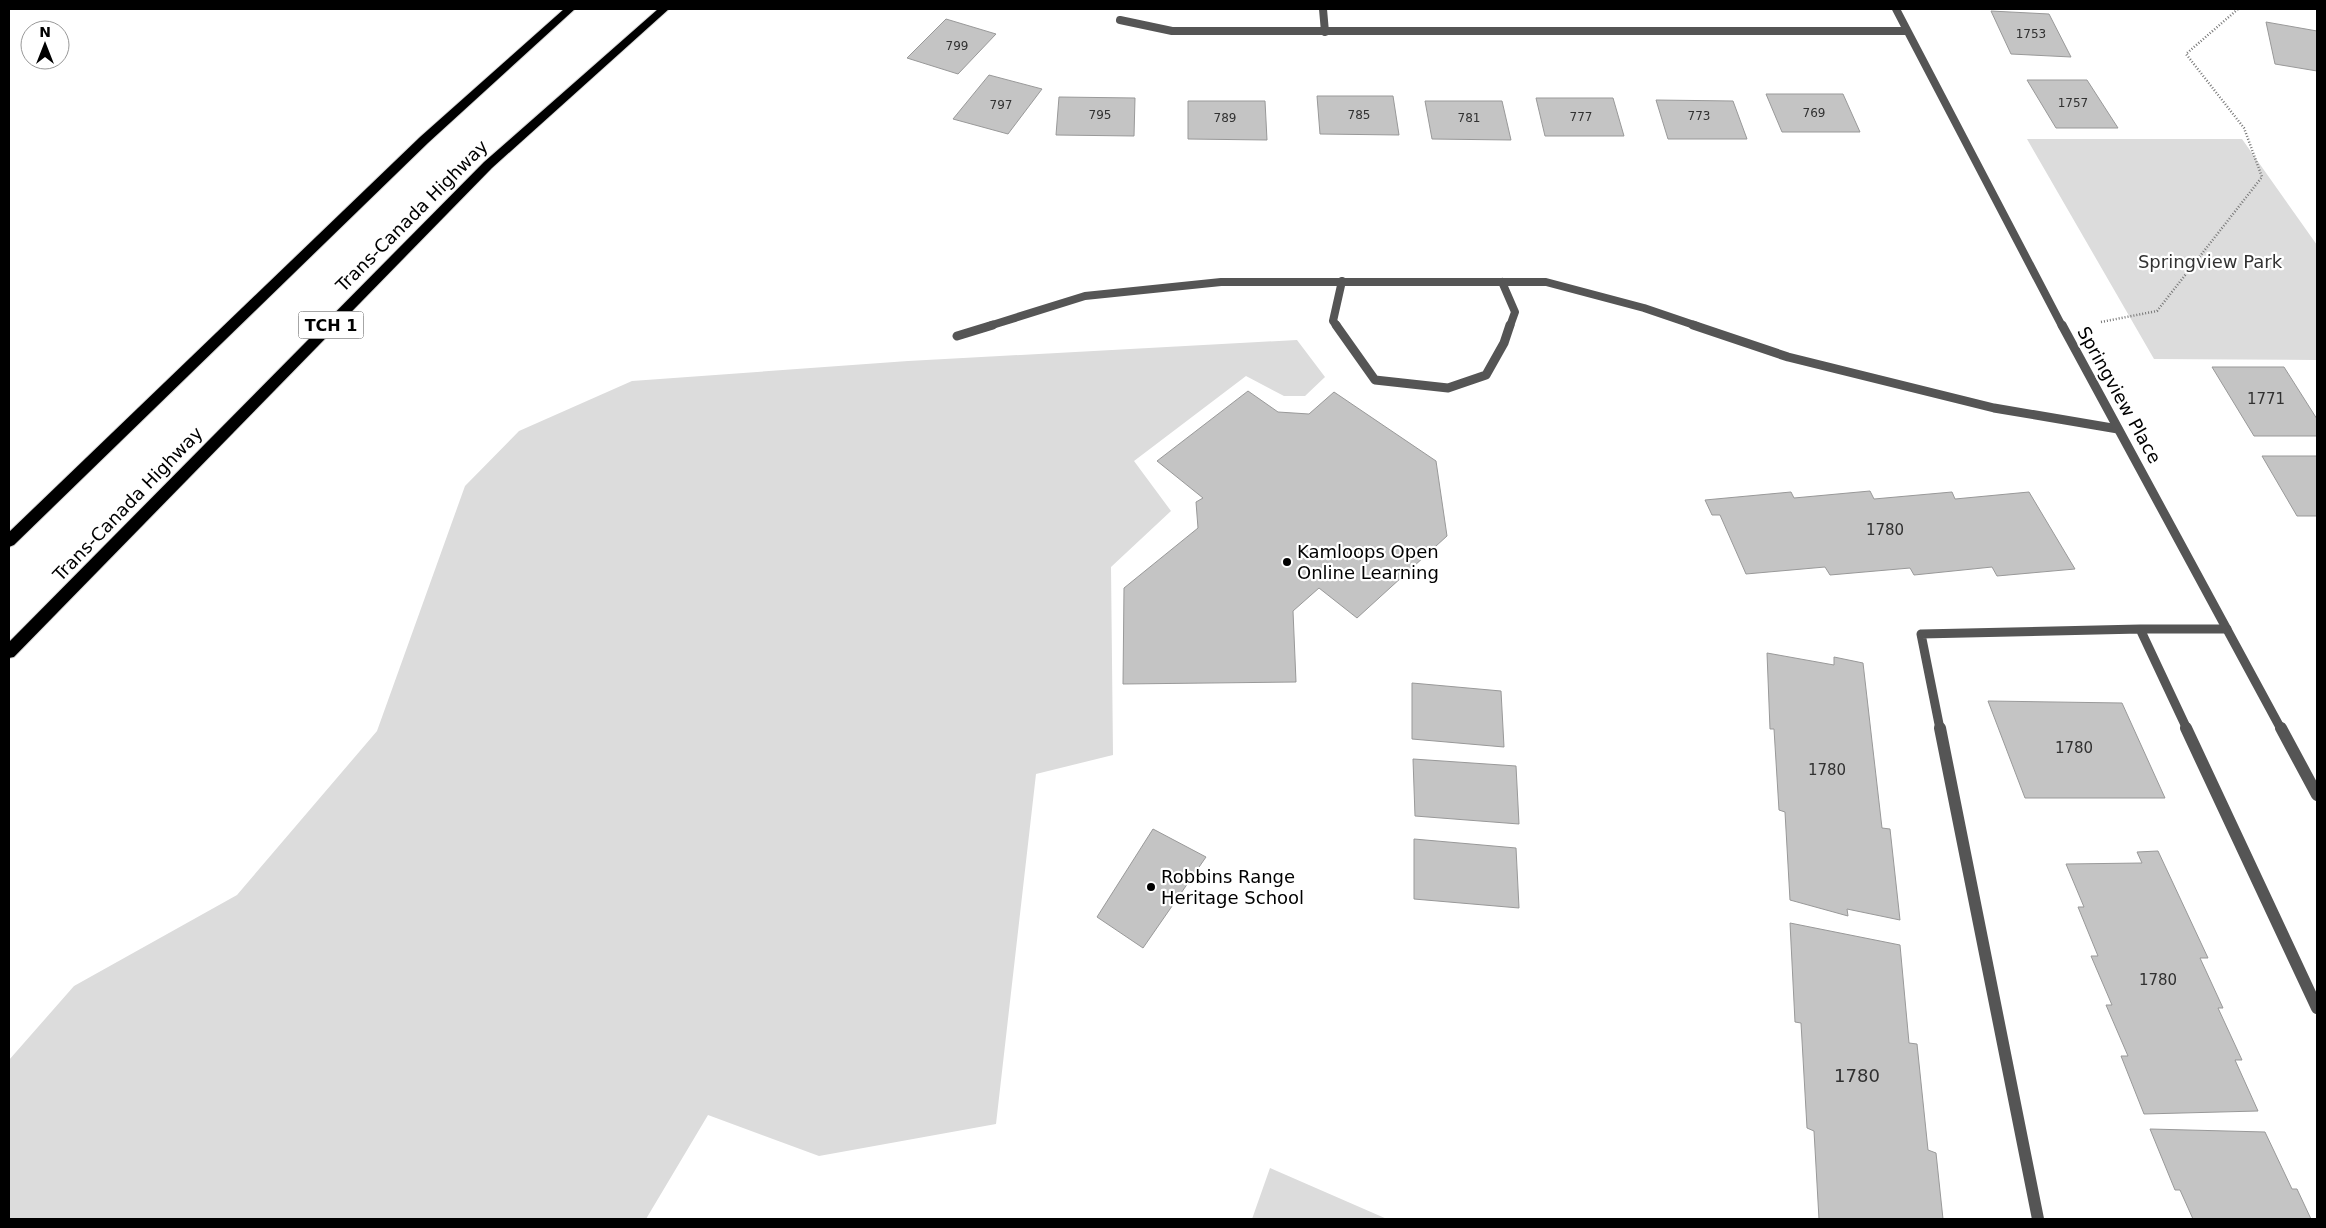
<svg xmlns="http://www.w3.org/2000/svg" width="2326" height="1228" viewBox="0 0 2326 1228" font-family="'DejaVu Sans',sans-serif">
<rect width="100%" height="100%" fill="#fff"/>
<path fill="#dcdcdc" d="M2027 139H2242L2317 245V360L2154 359Z
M1297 340 1325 377 1305 396H1284L1246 376 1134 461 1171 511 1111 567 1113 755 1036 774 996 1124 819 1156 708 1115 646 1219H9V1060L74 986 237 895 377 731 465 486 519 431 632 381 908 361Z
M1270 1168 1387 1219H1252Z"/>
<path fill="#c4c4c4" stroke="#999" d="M1991 11 2049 14 2071 57 2011 54Z
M946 19 996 34 958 74 907 58Z
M2266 22 2317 31V71L2275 64Z
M989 75 1042 89 1008 134 953 119Z
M2027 80H2087L2118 128H2056Z
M1766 94H1843L1860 132H1782Z
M1317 96H1393L1399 135 1320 134Z
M1059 97 1135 98 1134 136 1056 135Z
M1536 98H1613L1624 136H1545Z
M1656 100 1733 101 1747 139H1668Z
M1188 101H1265L1267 140 1188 139Z
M1425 101H1502L1511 140 1432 139Z
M2212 367H2284L2317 419V436H2254Z
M1248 391 1278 412 1309 414 1334 392 1436 461 1447 536 1357 618 1319 588 1293 611 1296 682 1123 684 1124 588 1198 528 1196 502 1203 498 1157 461Z
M2262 456H2317V516H2297Z
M1870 491 1874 499 1952 492 1955 499 2029 492 2075 569 1997 576 1992 567 1914 575 1910 568 1830 575 1825 567 1746 574 1720 515H1712L1705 500 1791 492 1794 498Z
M1767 653 1834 665V657L1863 663 1882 828 1890 829 1900 920 1847 909 1848 916 1790 900 1785 812 1779 810 1774 729H1770Z
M1412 683 1501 691 1504 747 1412 739Z
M1988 701 2122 703 2165 798H2025Z
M1413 759 1516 766 1519 824 1415 816Z
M1153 829 1206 857 1143 948 1097 917Z
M1414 839 1516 848 1519 908 1414 899Z
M2158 851 2208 958H2200L2223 1008H2218L2242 1060H2235L2258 1111 2144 1114 2121 1056H2128L2106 1005H2112L2091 956H2098L2078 907H2084L2066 864 2142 863 2137 852Z
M1790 923 1900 945 1909 1043 1917 1044 1928 1150 1936 1153 1943 1219H1819L1814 1131 1807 1128 1801 1023 1795 1022Z
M2150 1129 2265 1132 2292 1189H2297L2311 1219H2193L2180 1190H2175Z"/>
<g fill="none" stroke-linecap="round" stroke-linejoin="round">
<g stroke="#dbdbdb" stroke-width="2">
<path id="motorway" d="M564 9H575L428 143 14 545 9 547V532L420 137Z
M658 9H669L492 168 14 657 9 658V642L484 162Z"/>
</g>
<path stroke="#777" stroke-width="2.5" stroke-dasharray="1 2" stroke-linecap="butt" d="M2101 322 2157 311 2262 177 2244 128 2186 54 2238 9"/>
<path stroke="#555" stroke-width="8" d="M1502 282 1515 312 1510 326
M989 326 1085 296 1221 282H1546L1644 308 1697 326
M1337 326 1333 321 1342 281"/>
<path stroke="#555" stroke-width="9" d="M1336 325 1375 380 1448 388 1486 375 1504 343 1510 325
M1693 325 1788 357 1994 408 2118 429
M957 336 993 325
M2140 629H2227
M1940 729 1921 634 2140 629 2187 729"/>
<path stroke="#555" stroke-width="12" d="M1940 728 2038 1219
M2186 728 2317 1008"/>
<path stroke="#555" stroke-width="8" d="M1323 9 1325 32
M1896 9 2062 326
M1120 20 1172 31H1906"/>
<path stroke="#555" stroke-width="9" d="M2062 325 2281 729"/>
<path stroke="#555" stroke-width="12" d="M2281 728 2317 795"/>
<use href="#motorway" fill="#000" fill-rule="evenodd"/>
</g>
<g fill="#000" stroke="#fff" stroke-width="2">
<circle cx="1287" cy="562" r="5"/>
<circle cx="1151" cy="887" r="5"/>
</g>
<g text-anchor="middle" stroke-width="4.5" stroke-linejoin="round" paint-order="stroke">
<g font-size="12" fill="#313131">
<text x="2031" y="38">1753</text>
<text x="957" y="50">799</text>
<text x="2073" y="107">1757</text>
<text x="1001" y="109">797</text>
<text x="1814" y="117">769</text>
<text x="1100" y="119">795</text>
<text x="1359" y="119">785</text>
<text x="1699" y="120">773</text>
<text x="1581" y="121">777</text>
<text x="1225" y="122">789</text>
<text x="1469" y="122">781</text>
</g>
<g font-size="15" fill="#313131">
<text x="2266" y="404">1771</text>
<text x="1885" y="535">1780</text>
<text x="2074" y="753">1780</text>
<text x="1827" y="775">1780</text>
<text x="2158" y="985">1780</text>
</g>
<rect fill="#fff" stroke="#4c4c4c" stroke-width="1" x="298.5" y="311.5" width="65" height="27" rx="4"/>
<g font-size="16" font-weight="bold" fill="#000">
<text x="331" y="331">TCH 1</text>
</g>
<g font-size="18" fill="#000" stroke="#fff">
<text transform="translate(412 216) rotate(-45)" y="6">Trans-Canada Highway</text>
<text transform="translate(2119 395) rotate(61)" y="6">Springview Place</text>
<text transform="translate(128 504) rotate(-46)" y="6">Trans-Canada Highway</text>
</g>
<g font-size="18" fill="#333" stroke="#fff">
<text x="2210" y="268">Springview Park</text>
</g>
<g font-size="18" fill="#000" stroke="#fff" text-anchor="start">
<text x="1297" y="558">Kamloops Open<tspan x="1297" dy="21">Online Learning</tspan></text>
<text x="1161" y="883">Robbins Range<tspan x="1161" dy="21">Heritage School</tspan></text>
</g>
<g font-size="18" fill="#313131">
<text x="1857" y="1082">1780</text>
</g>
</g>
<rect width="2326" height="1228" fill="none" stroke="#000000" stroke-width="20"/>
<g transform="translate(45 45)"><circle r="24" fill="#ffffff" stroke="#999999"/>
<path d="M0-4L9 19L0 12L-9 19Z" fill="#000000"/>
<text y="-8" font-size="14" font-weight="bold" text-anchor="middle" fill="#000000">N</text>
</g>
</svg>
